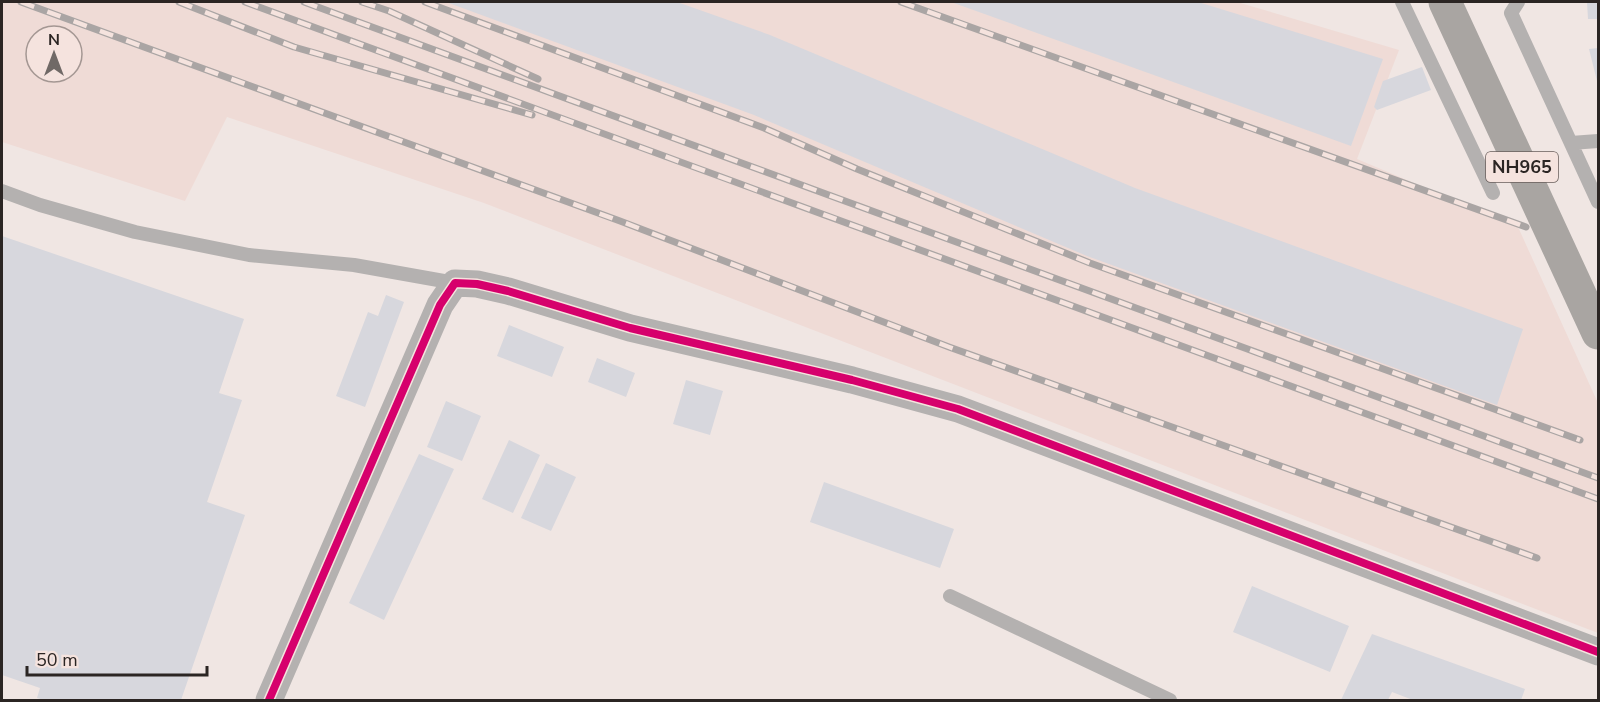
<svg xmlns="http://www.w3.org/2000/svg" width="1600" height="702" viewBox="0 0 1600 702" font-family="'Nunito Sans',sans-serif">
<rect width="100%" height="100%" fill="#f0e6e3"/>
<path fill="#efdbd6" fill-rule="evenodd" d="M2 2H1237L1399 50 1357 159 1518 227 1598 403V633L484 203 227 117 185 201 2 142ZM36 36H72V72H36Z"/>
<path fill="#d7d7dd" d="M446 2H677L770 35 1135 188 1523 329 1497 405 1087 256 754 115Z
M951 2H1198L1383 59 1351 146Z
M1587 2H1598V19H1588Z
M1598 48V85L1589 49Z
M1422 67 1431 90 1377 110 1374 107 1383 81Z
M2 236 244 319 219 393 242 400 207 502 245 515 181 700H44L37 698 40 688 2 675Z
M386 295 404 302 365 407 336 396 368 312 378 316Z
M509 325 564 347 552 377 497 356Z
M597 358 635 373 626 397 588 382Z
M686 380 723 391 710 435 673 424Z
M446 401 481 416 462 461 427 447Z
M509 440 540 455 513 513 482 499Z
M419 454 454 469 384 620 349 603Z
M546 463 576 477 551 531 521 518Z
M824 482 954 529 940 568 810 522Z
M1252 586 1349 626 1330 672 1233 632Z
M1372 634 1525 689 1521 700H1413L1392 692 1388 700H1341Z"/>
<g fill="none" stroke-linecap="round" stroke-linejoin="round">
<path stroke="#b4b1b0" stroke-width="14" d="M1402 2 1493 193
M1518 2 1511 13 1598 202
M1571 143 1598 141
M2 191 40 205 135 232 249 255 354 265 455 283
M950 596 1170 700"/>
<path stroke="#b4b1b0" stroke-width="27" d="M269 700 440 305 455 283 477 284 508 291 630 328 852 380 958 409 1598 652"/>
<path stroke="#a9a5a2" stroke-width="33" d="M1445 2 1598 333"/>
<g stroke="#aaa5a4" stroke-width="7">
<path id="rail" d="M21 2 620 221 949 347 1537 558
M179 2 294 47 532 115
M245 2 1598 499
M304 2 1598 478
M362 2 389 11 538 79
M425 2 764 128 857 169 1090 263 1580 440
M901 2 1526 227"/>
</g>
<use href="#rail" stroke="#f5e3de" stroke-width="4.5" stroke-dasharray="14" stroke-linecap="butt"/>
<g stroke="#f5e3de" stroke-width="11">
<path id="cycleway" d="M269 700 440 305 455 283 477 284 508 291 630 328 852 380 958 409 1598 652"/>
</g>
<use href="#cycleway" stroke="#d6006c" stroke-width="8"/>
</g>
<g text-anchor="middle" stroke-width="4.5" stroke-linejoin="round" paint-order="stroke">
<rect fill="#f5e3de" stroke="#685e5b" stroke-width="1.5" x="1486" y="152" width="72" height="30" rx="4.5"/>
<g font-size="18" font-weight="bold" fill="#2b2523">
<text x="1522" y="173">NH965</text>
</g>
</g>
<rect width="1600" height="702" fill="none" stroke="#2b2523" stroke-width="6"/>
<g transform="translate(54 54)"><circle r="28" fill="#f5e3de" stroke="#a49793" stroke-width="1.5"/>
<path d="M0-4.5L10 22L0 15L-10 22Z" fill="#706966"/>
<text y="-9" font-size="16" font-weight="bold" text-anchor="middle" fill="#2b2523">N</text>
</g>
<path d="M27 666v9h180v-9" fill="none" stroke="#2b2523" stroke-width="3"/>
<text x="36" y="666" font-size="18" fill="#2b2523" stroke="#f5e3de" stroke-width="4.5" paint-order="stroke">50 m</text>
</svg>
